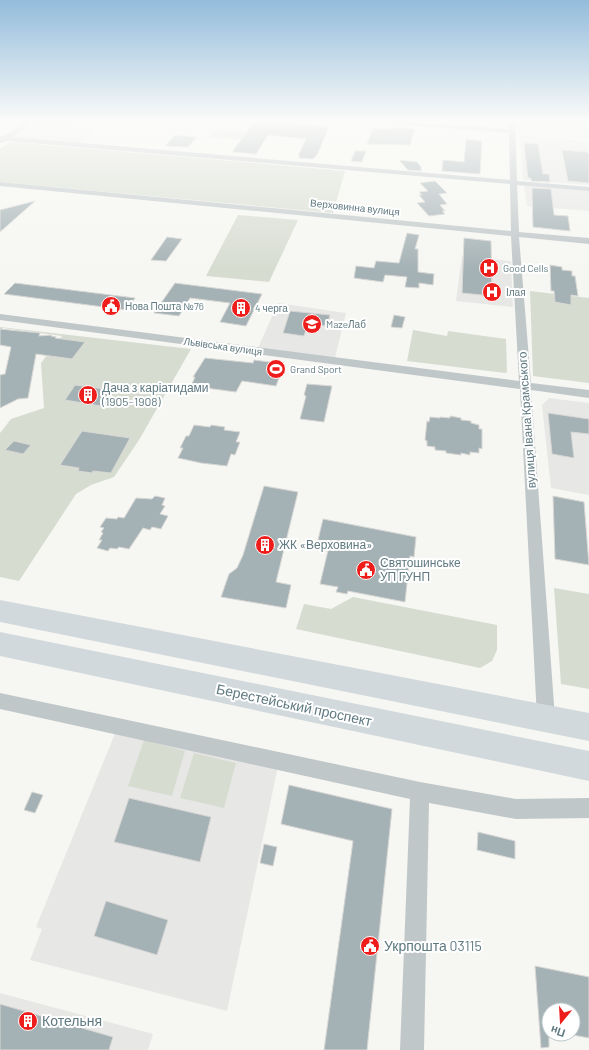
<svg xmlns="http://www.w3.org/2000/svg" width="589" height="1050" viewBox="0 0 589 1050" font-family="Barlow,sans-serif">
<rect width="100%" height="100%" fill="#f6f6f2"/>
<path fill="#e7e7e6" d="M33 122H62L102 125 79 144 10 138Z
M517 122H589V139L518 134Z
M520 135 589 141V185L523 180Z
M526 185 589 191V211L527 206 524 186Z
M462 256 511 261 513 307 456 301Z
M278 303 346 313 335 358 258 348Z
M549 398 589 403V495L551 488 542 405Z
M116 731 278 766 227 1011 30 960 42 929 36 927Z
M0 993 153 1034 148 1050H0Z"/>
<path fill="#d7dcd1" d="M216 129 254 132 249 140 209 137Z
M10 142 345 171 333 213 0 182V149Z
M238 215 298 220 269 282 206 276Z
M530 291 589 298V383L533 376Z
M0 327 191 349 139 440 114 477 91 485 76 494 19 581 0 577V433L11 419 44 408 41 363 62 336 3 328 0 330Z
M413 330 447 336 448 331 506 339 507 372 505 373 407 361Z
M554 588 589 594V689L561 684Z
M353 597 497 625V650L492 661 480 668 296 629 304 604 331 609Z
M144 740 185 751 172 796 128 786Z
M194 753 236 763 224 808 180 798Z"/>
<path fill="#a5b2b5" stroke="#d8d7d5" d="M254 122H287L329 127 318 153 313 159 299 158 300 156H298L306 139 268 135 256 154 232 152Z
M394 127 415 129 410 145 367 144 373 128 393 129Z
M175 135 197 137 188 147 165 146Z
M466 139 482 141 480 174 442 171 443 160 464 162Z
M524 143 538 144 543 174H549L550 182 531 181V178H528Z
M562 150 587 152 589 154V183L568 181Z
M355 151H366L362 162 351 161Z
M399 160 417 162 421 167V171L408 170Z
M435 181 447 193 439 194 447 204 440 205 445 211H442L445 214 429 216 417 203 425 202 419 195H422L419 192 428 191 420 183Z
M532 188 551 189 554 215 568 216 570 231 533 227Z
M35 201 0 232V210Z
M407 233 419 235 415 249H418V272L434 274 433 285 419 283V288L405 287 407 277 385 275 383 282 354 278 356 266 374 268 376 261 399 263Z
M167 237 182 239 166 261 151 260Z
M464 238 491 241 492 296 462 293Z
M550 265 562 267V270L572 271V276H575L578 296 571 295V305L555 302 554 291H551Z
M15 283 135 298 127 310 4 294Z
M175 283 262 294 246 326 220 322 230 303 190 298 179 316 154 313Z
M290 311 330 315 327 326 308 324 304 336 283 333Z
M394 315 405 317 402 328 391 327Z
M0 329 40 333 39 336 51 335V336L56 337 55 338 85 342 72 359 36 354 28 398 18 399 0 408V375L5 374 11 347 0 345Z
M205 358 253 363 254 360 284 364 276 386 242 381 236 392 191 386 195 377H193Z
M307 384 332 386 324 422 300 419 306 396 304 395Z
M75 385 111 390 101 406 65 400Z
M548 413 589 419V434L571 432 574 458 552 454Z
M450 416 461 418V420L471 421V423L479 425V429H482V449L479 448V453L470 452V455L461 453V455L446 453V451L435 450V447L427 446V441L425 440 427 421 429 422 430 417 440 418V417L450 418Z
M194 425 210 427 211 425 225 427 224 430 240 432 236 442H240L235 455 231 454 227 466 201 463 178 458 183 448H180L186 436H189Z
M82 431 130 438 111 473 93 471 92 473 78 471 79 468 60 465Z
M14 441 31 445 23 454 5 450Z
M264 486 298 492 276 582 291 585 286 608 221 597 229 574 237 568 243 555Z
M155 496 165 498 162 505 165 506 160 514 168 516 161 529 152 527 150 530 143 528 129 549 119 547 117 549 110 548 108 551 97 548 102 540H99L103 533 101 532 104 528 100 527 106 518 117 519 118 517 124 518 136 498 152 499Z
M553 496 584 502 589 565 555 559Z
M323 519 416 537 414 557 410 556 405 602 348 591 347 594 336 592 338 587 320 584 330 542 318 540Z
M289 785 392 809 367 1050H324L353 841 281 824Z
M32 792 43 795 35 813 24 810Z
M129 798 211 817 200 862 114 842Z
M478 832 515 841V859L477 850Z
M264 844 277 847 273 866 260 863Z
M106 901 168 920 157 955 94 936Z
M535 966 589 977V1038L573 1035V1010H549V1047L541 1048Z
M0 1004 113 1037 109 1050H0Z"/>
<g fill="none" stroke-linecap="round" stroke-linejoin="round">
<path fill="#c0c7c9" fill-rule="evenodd" d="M25 122H32L12 137 510 180 509 133 389 124 386 122H412L509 129V122H515L517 181 589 187V191L517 185 519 232 589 238V244L519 237 531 383 589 390V398L531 390 555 718 552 724 546 727 540 724 537 718 520 389 0 320V314L519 381 511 236 0 186V182L511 231 510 184 7 141 0 143V136H4Z
M0 693 420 782 516 799 589 798V818L516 819 429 803 424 1050H400L410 799 0 709Z"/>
<path fill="#d2d9dc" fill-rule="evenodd" d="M0 600 589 713V741L0 622Z
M0 632 589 751V781L0 656Z"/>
</g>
<linearGradient id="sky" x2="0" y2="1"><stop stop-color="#93bcdb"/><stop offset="0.45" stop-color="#fbfbf9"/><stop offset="1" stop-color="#fbfbf9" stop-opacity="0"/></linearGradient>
<rect width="589" height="269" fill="url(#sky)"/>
<defs>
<g id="hospital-disc" transform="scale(1)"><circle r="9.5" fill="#ee1d1b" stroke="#fff"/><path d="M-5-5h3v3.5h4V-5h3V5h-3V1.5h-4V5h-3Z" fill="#fff"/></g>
<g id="civic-disc" transform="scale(1)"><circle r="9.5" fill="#ee1d1b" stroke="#fff"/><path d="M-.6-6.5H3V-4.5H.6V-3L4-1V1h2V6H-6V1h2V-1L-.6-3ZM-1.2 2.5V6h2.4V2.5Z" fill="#fff"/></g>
<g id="building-disc" transform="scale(1)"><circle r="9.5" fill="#ee1d1b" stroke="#fff"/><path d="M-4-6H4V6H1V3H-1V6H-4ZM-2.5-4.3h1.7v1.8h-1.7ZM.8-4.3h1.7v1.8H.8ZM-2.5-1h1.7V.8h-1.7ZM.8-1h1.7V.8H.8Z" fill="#fff"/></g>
<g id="school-disc" transform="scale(1)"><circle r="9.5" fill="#ee1d1b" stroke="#fff"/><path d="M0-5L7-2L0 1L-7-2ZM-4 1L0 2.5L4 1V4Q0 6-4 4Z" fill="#fff"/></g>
<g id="stadium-disc" transform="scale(1)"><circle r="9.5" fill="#ee1d1b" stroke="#fff"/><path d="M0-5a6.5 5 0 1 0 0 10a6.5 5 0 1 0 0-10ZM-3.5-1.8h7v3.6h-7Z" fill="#fff"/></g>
</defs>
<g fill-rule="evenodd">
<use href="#hospital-disc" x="489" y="268"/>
<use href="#hospital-disc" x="492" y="292"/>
<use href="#civic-disc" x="111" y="306"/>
<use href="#building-disc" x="241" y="308"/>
<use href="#school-disc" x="312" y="324"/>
<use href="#stadium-disc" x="276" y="369"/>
<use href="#building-disc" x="88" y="395"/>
<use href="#building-disc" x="265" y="545"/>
<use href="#civic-disc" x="366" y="570"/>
<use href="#civic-disc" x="370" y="946"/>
<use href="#building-disc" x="28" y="1021"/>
</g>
<g text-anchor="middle" stroke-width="4" stroke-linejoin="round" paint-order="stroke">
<g font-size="10" fill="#5f7980" stroke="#fff">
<text transform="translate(355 207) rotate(6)" y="4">Верховинна вулиця</text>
<text transform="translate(223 346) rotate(8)" y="4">Львівська вулиця</text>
</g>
<g font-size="10" fill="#5f7980" stroke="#fff" text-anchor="start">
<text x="503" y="272">Good Cells</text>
<text x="506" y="296">Ілая</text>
<text x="125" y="310">Нова Пошта №76</text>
<text x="255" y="312">4 черга</text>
<text x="326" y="328">MazeЛаб</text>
<text x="290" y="373">Grand Sport</text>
</g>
<g font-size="12" fill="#5f7980" stroke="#fff" text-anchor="start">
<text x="102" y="392">Дача з каріатидами<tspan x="102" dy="14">(1905–1908)</tspan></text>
<text x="279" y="549">ЖК «Верховина»</text>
<text x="380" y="567">Святошинське<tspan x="380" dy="14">УП ГУНП</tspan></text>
</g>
<g font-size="12" fill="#5f7980" stroke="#fff">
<text transform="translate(527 420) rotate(-94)" y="4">вулиця Івана Крамського</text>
</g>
<g font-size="14" fill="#5f7980" stroke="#fff">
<text transform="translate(294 705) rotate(12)" y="5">Берестейський проспект</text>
</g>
<g font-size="14" fill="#5f7980" stroke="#fff" text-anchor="start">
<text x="384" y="951">Укрпошта 03115</text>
<text x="42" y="1026">Котельня</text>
</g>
</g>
<g transform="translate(561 1022) rotate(198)"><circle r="19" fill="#ffffff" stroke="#bfc9cc"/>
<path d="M0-3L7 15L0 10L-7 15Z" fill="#ee1d1b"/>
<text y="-6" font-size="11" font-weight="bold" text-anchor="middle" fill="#5f7980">Пн</text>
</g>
</svg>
